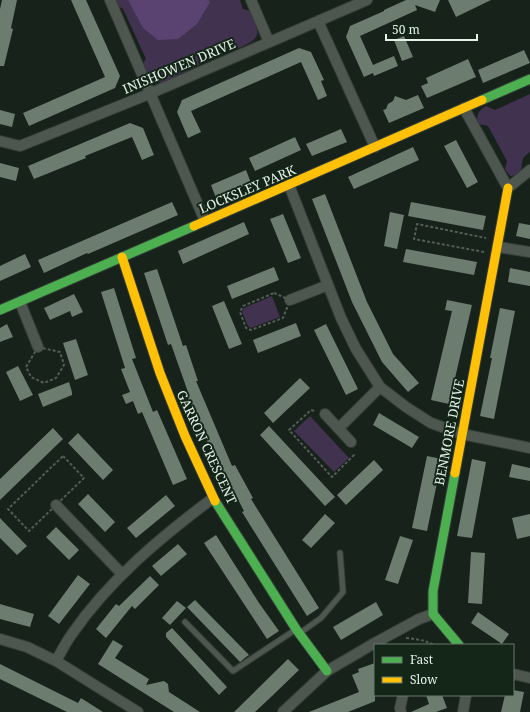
<svg xmlns="http://www.w3.org/2000/svg" width="530" height="712" viewBox="0 0 530 712" font-family="'Noto Serif',serif">
<rect width="100%" height="100%" fill="#17221a"/>
<path fill="#413250" d="M115 0H240L243 9 250 11C259 33 264 37 239 48L234 45 201 59 199 65 161 83 154 81 149 77 143 63 146 59 123 9 118 6Z
M530 94V152C527 154 524 156 523 159 520 169 524 175 510 176L505 169 507 161 488 126 478 124C476 115 478 111 486 106L495 110Z
M272 296 280 317 251 328 248 326 242 312 244 308Z
M310 416 349 458 334 472 294 431Z"/>
<path fill="#5a4370" d="M128 0H208L210 2 197 24 178 39 158 40 143 28Z"/>
<path fill="#6c7c6f" d="M2 0H17L11 28 13 29 4 66H0V9Z
M71 0H86L120 76 115 88 29 126 23 113 105 77Z
M406 0H440L435 12 415 5 417 10 360 36 373 65 394 56 398 66 374 76 373 73 364 77 346 37 350 26 384 11V10Z
M448 0H491L456 17Z
M404 36 413 57 402 61 394 40Z
M299 48 311 52 324 80 321 81 327 96 318 100 301 62 191 111 201 132 188 138 177 112 182 100Z
M524 50 530 63 483 83 478 70Z
M468 59 476 77 427 98 421 86 428 83 426 78Z
M418 95 424 108 389 123 383 110 386 109 388 104 393 101 395 96 406 100Z
M0 110 15 114 12 127 0 124Z
M130 123 143 128 154 155 142 160 132 137 85 156 86 158 34 179 28 166Z
M341 129 347 142 312 156 306 144Z
M295 137 301 150 255 171 249 158Z
M456 140 478 182 467 188 444 146Z
M413 147 419 160 354 189 348 177Z
M0 163 19 168 16 181 0 177Z
M246 170 251 183 216 198 211 185Z
M325 194 367 302 393 354 419 383 408 392 382 362 352 302 312 199Z
M172 202 178 215 88 254 87 253 44 273 38 260Z
M411 202 486 216 483 230 408 216Z
M390 212 404 215 397 249 384 246Z
M283 214 301 258 288 263 270 219Z
M244 222 249 234 183 264 178 251Z
M519 223 530 225V239L516 236Z
M406 249 477 262 474 275 403 262Z
M25 254 31 267 0 281V266Z
M274 267 279 280 232 299 227 286Z
M510 268 530 272V286L508 282Z
M157 269 183 346 186 345 198 381H196L232 466 235 465 253 498 251 499 319 608 307 616 242 512 244 511 219 463 217 464 212 453 187 396 189 395 171 344 168 345 144 273Z
M114 288 136 358 132 359 153 412 157 410 187 479 173 485 142 412 138 414 133 401 126 404 122 395 130 392 121 369 125 368 101 292Z
M74 294 83 312 72 317 70 311 50 320 44 308Z
M447 300 472 305 449 404 431 400 452 311 445 310Z
M224 301 242 344 229 349 212 306Z
M500 308 515 311 494 419 480 416 492 358H490Z
M296 323 301 336 258 353 253 340Z
M7 324 13 337 0 342V328Z
M326 324 358 389 346 395 314 330Z
M76 339 88 375 75 380 63 343Z
M18 366 33 395 20 401 6 372Z
M300 378 310 388 273 423 264 413Z
M69 382 72 392V395L43 407 38 394Z
M379 413 419 437 412 448 373 425Z
M269 426 335 497 325 506 260 435Z
M53 428 63 439 0 500V479Z
M78 433 113 470 103 480 68 443Z
M427 456 442 459 427 531 412 528Z
M472 459 486 462 472 538 457 536Z
M374 460 383 470 346 505 337 495Z
M512 464 530 468V481L509 477Z
M88 494 115 522 105 532 78 504Z
M166 495 175 506 136 538 127 528Z
M325 514 335 523 311 548 302 540Z
M530 514V536L517 539 512 518Z
M0 518 27 546 17 555 0 538Z
M56 527 79 550 69 560 46 537Z
M216 535 259 603 279 631 267 639 204 543Z
M400 536 413 540 398 584 385 580Z
M178 544 187 554 161 576 152 566Z
M471 552 485 553 482 604 468 603Z
M78 575 90 584 59 624 48 616Z
M150 576 159 585 135 609 132 606 106 638 96 629 116 604 119 606Z
M195 600 249 655 246 657 240 662 187 607Z
M177 601 186 608 170 625 162 618Z
M376 602 383 615 341 640 333 627Z
M0 604 34 614 30 627 0 619Z
M478 612 509 634 502 644 471 623Z
M172 628 227 687 219 695 166 637V633Z
M113 640 123 646 115 658 149 679 146 685 164 681 168 684 169 692 200 712H174L98 664Z
M288 659 299 670 272 696 255 712H234Z
M375 663V701L373 702 348 712H309L359 692 352 675 359 672 358 669Z
M0 664 78 703 81 698 103 712H67L0 679Z
M513 690 524 692 520 712H501L505 695H513Z
M426 695H442L447 708 436 712H411L429 704Z"/>
<g fill="none" stroke-linecap="round" stroke-linejoin="round">
<g stroke="#353e38" stroke-width="7">
<path id="lane" d="M185 622 233 671 295 630
M300 633 321 618 343 592 340 553"/>
</g>
<g stroke="#353e38" stroke-width="12">
<path id="street" d="M110 0 205 221
M251 0 269 42
M318 21 375 147
M464 108 508 188 530 170
M0 141 20 146 149 94 367 0
M289 185 341 318 356 349 380 387 406 407 431 423 462 434 530 448
M498 247 530 252
M290 300 328 285
M20 302 38 347
M325 414 351 442
M339 428 380 387
M56 505 122 574
M0 639 27 647 56 661 138 712
M56 661C61 652 66 642 72 634 109 580 161 537 213 498
M513 674 530 678
M283 712 327 671 373 644 419 619 433 614
M401 712 400 708 403 695
M463 712 466 695"/>
</g>
<g stroke="#353e38" stroke-width="11">
<path id="fast" d="M482 100 530 79
M0 310 194 226
M455 473 433 591V614L459 645
M215 501 296 629 327 671"/>
</g>
<g stroke="#353e38" stroke-width="11">
<path id="slow" d="M194 226 482 100
M122 257 160 373 185 436 215 501
M455 473 508 188"/>
</g>
<path stroke="#535c56" stroke-width="2" stroke-dasharray="3 2" stroke-linecap="butt" d="M484 252 414 239 417 224 486 238
M274 293 290 300 283 318 251 330 246 328 240 312 243 306Z
M38 347 60 352 64 365 56 378 44 383 31 377 26 367Z
M314 411 311 410 289 430 332 477 354 455 353 453
M63 456 84 478 29 531 8 509Z
M406 638C416 639 425 640 434 645"/>
<use href="#lane" stroke="#4e5650" stroke-width="5"/>
<use href="#street" stroke="#4e5650" stroke-width="10"/>
<use href="#fast" stroke="#4caf50" stroke-width="9"/>
<use href="#slow" stroke="#ffc107" stroke-width="9"/>
</g>
<g text-anchor="middle" stroke-width="4" stroke-linejoin="round" paint-order="stroke">
<g font-size="13" fill="#e5f2e7" stroke="#132617">
<text transform="translate(179 66) rotate(-23)" y="5">INISHOWEN DRIVE</text>
<text transform="translate(247 189) rotate(-23)" y="5">LOCKSLEY PARK</text>
<text transform="translate(449 432) rotate(-79)" y="5">BENMORE DRIVE</text>
<text transform="translate(207 447) rotate(65)" y="5">GARRON CRESCENT</text>
</g>
</g>
<rect x="374" y="644" width="140" height="52" fill="#132617" stroke="#67786a"/>
<rect x="382" y="657" width="20" height="6" fill="#4caf50" stroke="#67786a"/>
<text x="410" y="664" font-size="12" fill="#e5f2e7">Fast</text>
<rect x="382" y="677" width="20" height="6" fill="#ffc107" stroke="#67786a"/>
<text x="410" y="684" font-size="12" fill="#e5f2e7">Slow</text>
<path d="M386 34v6h91v-6" fill="none" stroke="#e5f2e7" stroke-width="2"/>
<text x="392" y="34" font-size="12" fill="#e5f2e7" stroke="#132617" stroke-width="3" paint-order="stroke">50 m</text>
</svg>
